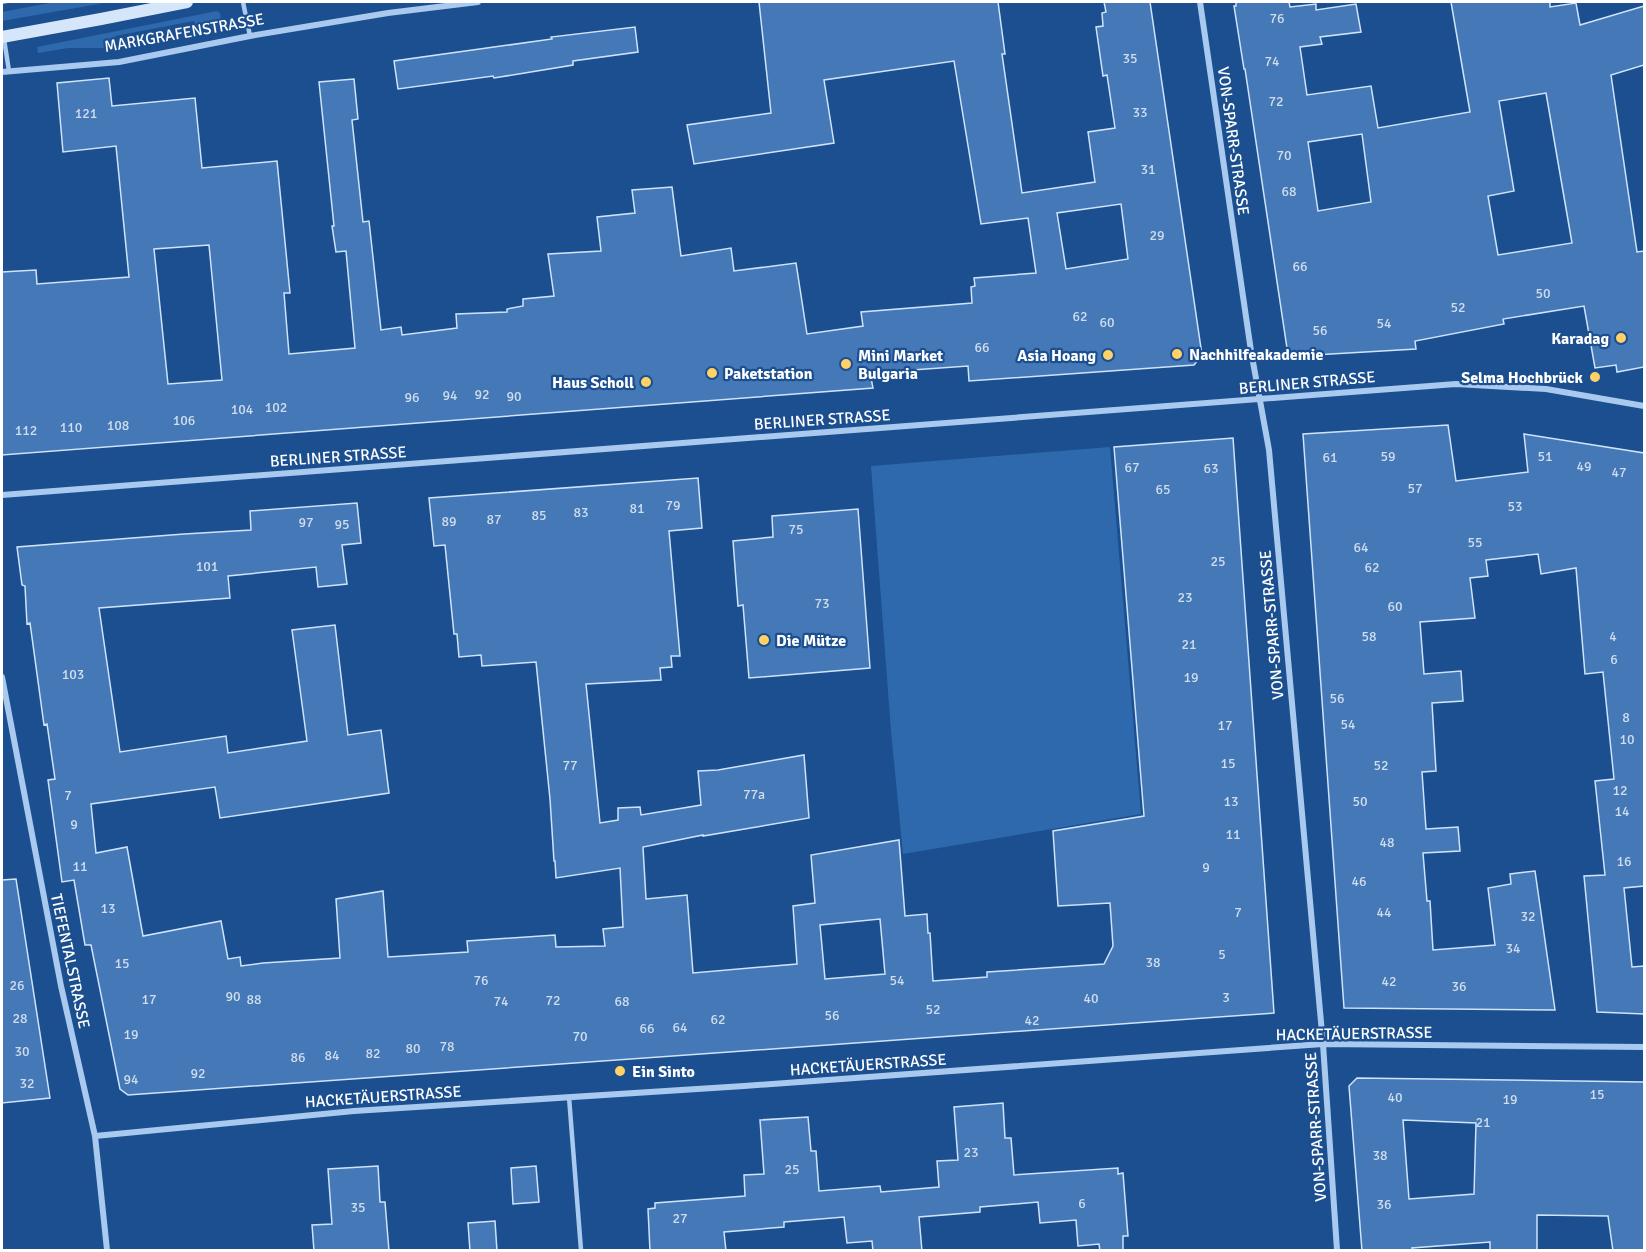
<svg xmlns="http://www.w3.org/2000/svg" width="1646" height="1252" viewBox="0 0 1646 1252" font-family="Signika,sans-serif">
<rect width="100%" height="100%" fill="#1b4f8f"/>
<path fill="#2e69ad" d="M55 2H110L2 21V12Z
M217 11 220 13 222 25 221 27 197 32 194 21 115 36 117 48H68L38 53 37 47Z
M1110 447 1141 814 903 854 891 731 871 466Z"/>
<path fill="#4478b7" stroke="#cfe3fa" stroke-width="1.5" fill-rule="evenodd" d="M759 2H998L1005 54H1002L1022 193 1095 182 1088 132 1115 128 1107 75 1103 76 1096 27 1103 26 1102 13 1106 12 1104 2H1150L1202 355 1194 365 969 381 968 366 870 373 873 388 2 455V272L36 270 37 284 129 277 116 146 63 152 57 83 109 78 112 106 195 98 202 168 277 161 290 293H284L289 354 355 348 346 251 336 252 332 226H334L319 82 354 79 358 119 352 120 363 222 369 221 381 330 401 327 402 335 457 328 456 314 507 312V309L523 306V299L554 296 548 254 601 251 597 217 635 213 632 190 672 187 681 256 731 248 734 271 796 263 807 334 863 326 861 312 972 303 971 287 975 286 974 278 1036 273 1028 218 981 224 954 61 824 80 834 143 694 164 687 125 771 113ZM1121 204 1128 259 1066 269 1057 213ZM209 245 222 380 168 384 154 249Z
M1236 2H1289L1290 7 1316 4V10L1356 4 1361 32 1320 37 1322 44 1300 47 1307 95 1371 86 1378 128 1470 112 1451 2H1550V7L1576 3 1580 25 1644 6V65L1611 75 1637 252 1644 251V367L1617 372 1616 365 1595 368 1584 306 1503 319 1504 324 1415 341 1416 349 1297 356 1287 348 1245 69H1244L1234 6H1236ZM1546 93 1572 243 1498 255 1488 196 1514 191 1499 101ZM1362 134 1371 202 1318 211 1308 142Z
M635 27 638 52 573 61V65L494 78 493 76 398 89 394 61 552 39 551 37Z
M1448 425 1456 481 1528 472 1524 434 1644 453V886L1624 888 1632 967 1644 966V1014L1597 1012 1584 876 1605 875 1595 781 1614 779 1603 672 1585 674 1576 568 1541 574 1538 554 1486 560 1488 576 1470 578 1475 618 1420 622 1424 674 1461 671 1463 701 1432 703 1436 771 1422 772 1426 829 1458 827 1460 851 1423 853 1427 901H1430L1433 950 1495 945 1488 888 1511 884 1510 874 1535 871 1555 1010 1344 1008 1303 434Z
M1233 438 1274 1013 128 1095 120 1089 91 945H85L74 880 62 882 48 780 55 779 47 724 44 725 30 623 27 624 25 586 22 585 17 547 184 534 251 530 250 511 357 503 361 543 342 545 347 584 318 587 316 567 228 576 230 598 99 608 120 752 226 736 228 753 307 741 292 630 335 625 348 735 381 730 389 793 220 818 215 787 91 804 96 853 127 847 143 936 221 921 228 959 240 957 241 966 263 963 340 958 336 899 383 891 388 957 468 952 467 941 555 935 556 947 605 946 603 929 623 927 620 868 556 878 555 861H554L550 799 536 662 482 666 481 655 459 657 457 634H454L445 545 434 546 429 498 698 478 702 528 669 531 680 656H671L672 667 660 668 661 680 586 684 600 823 618 820V808L640 807 641 815 701 805 698 771 718 770 804 755 809 818 703 836V835L643 847 646 899 687 895 693 973 797 964 793 906 815 903 811 855 899 840 905 916 927 914 928 933H930L933 981 987 977V972L1104 964 1113 946 1110 903 1058 906 1053 831 1144 816 1114 447ZM880 919 885 974 825 979 820 925Z
M858 509 870 668 749 678 743 605 738 606 733 541 773 537 772 516Z
M16 879 50 1098 2 1103V880Z
M1357 1078 1644 1082V1251H1613L1608 1216 1537 1215V1251H1490V1242L1412 1248 1413 1251H1362L1349 1086ZM1403 1120 1476 1123 1474 1194 1409 1199Z
M1003 1103 1005 1138H1011L1014 1175 1118 1168V1174L1123 1173 1128 1236H1123V1251H1100L1099 1244 1078 1246 1076 1220 1040 1223 1038 1202 980 1207V1212L919 1217 922 1251H873L872 1241 847 1243 844 1217 784 1222V1227L724 1232 726 1251H650L648 1209 655 1208V1203L745 1196 744 1175 764 1174 760 1120 808 1117 811 1151H816L819 1191 880 1186 881 1192 939 1187 937 1161 958 1160 954 1107Z
M378 1166 380 1202H385L389 1251H314L312 1225 332 1224 328 1169Z
M536 1166 539 1202 513 1204 511 1168Z
M495 1221 497 1251H470L468 1223Z"/>
<g fill="none" stroke-linecap="round" stroke-linejoin="round">
<path stroke="#a9c9ee" stroke-width="4.5" d="M243 2 250 36
M4 39 9 71
M569 1097 581 1250"/>
<path stroke="#a9c9ee" stroke-width="6" d="M1200 2 1251 351 1269 450 1323 1044 1337 1250
M2 72 119 62 250 36 388 13 478 2
M2 495 1456 384 1546 389 1644 406
M2 677 61 986 95 1136 107 1250
M95 1136 354 1111 744 1086 1323 1044 1644 1047"/>
<path stroke="#d6e6fa" stroke-width="12" d="M2 37 101 19 187 2"/>
<path stroke="#fff" stroke-width="1.5" d="M2 3 10 2"/>
</g>
<g fill="#ffd166" stroke="#1b4f8f" stroke-width="2">
<circle cx="1621" cy="338" r="6"/>
<circle cx="1177" cy="354" r="6"/>
<circle cx="1108" cy="355" r="6"/>
<circle cx="846" cy="364" r="6"/>
<circle cx="712" cy="373" r="6"/>
<circle cx="1595" cy="377" r="6"/>
<circle cx="646" cy="382" r="6"/>
<circle cx="764" cy="640" r="6"/>
<circle cx="620" cy="1071" r="6"/>
</g>
<g text-anchor="middle" stroke-width="4.5" stroke-linejoin="round" paint-order="stroke">
<g font-size="14" fill="#d0dded">
<text x="1277" y="23">76</text>
<text x="1130" y="63">35</text>
<text x="1272" y="66">74</text>
<text x="1276" y="106">72</text>
<text x="1140" y="117">33</text>
<text x="86" y="118">121</text>
<text x="1284" y="160">70</text>
<text x="1148" y="174">31</text>
<text x="1289" y="196">68</text>
<text x="1157" y="240">29</text>
<text x="1300" y="271">66</text>
<text x="1543" y="298">50</text>
<text x="1458" y="312">52</text>
<text x="1080" y="321">62</text>
<text x="1107" y="327">60</text>
<text x="1384" y="328">54</text>
<text x="1320" y="335">56</text>
<text x="982" y="352">66</text>
<text x="482" y="399">92</text>
<text x="450" y="400">94</text>
<text x="514" y="401">90</text>
<text x="412" y="402">96</text>
<text x="276" y="412">102</text>
<text x="242" y="414">104</text>
<text x="184" y="425">106</text>
<text x="118" y="430">108</text>
<text x="71" y="432">110</text>
<text x="26" y="435">112</text>
<text x="1388" y="461">59</text>
<text x="1545" y="461">51</text>
<text x="1330" y="462">61</text>
<text x="1584" y="471">49</text>
<text x="1132" y="472">67</text>
<text x="1211" y="473">63</text>
<text x="1619" y="477">47</text>
<text x="1415" y="493">57</text>
<text x="1163" y="494">65</text>
<text x="673" y="510">79</text>
<text x="1515" y="511">53</text>
<text x="637" y="513">81</text>
<text x="581" y="517">83</text>
<text x="539" y="520">85</text>
<text x="494" y="524">87</text>
<text x="449" y="526">89</text>
<text x="306" y="527">97</text>
<text x="342" y="529">95</text>
<text x="796" y="534">75</text>
<text x="1475" y="547">55</text>
<text x="1361" y="552">64</text>
<text x="1218" y="566">25</text>
<text x="207" y="571">101</text>
<text x="1372" y="572">62</text>
<text x="1185" y="602">23</text>
<text x="822" y="608">73</text>
<text x="1395" y="611">60</text>
<text x="1369" y="641">58</text>
<text x="1613" y="641">4</text>
<text x="1189" y="649">21</text>
<text x="1614" y="664">6</text>
<text x="73" y="679">103</text>
<text x="1191" y="682">19</text>
<text x="1337" y="703">56</text>
<text x="1626" y="722">8</text>
<text x="1348" y="729">54</text>
<text x="1225" y="730">17</text>
<text x="1627" y="744">10</text>
<text x="1228" y="768">15</text>
<text x="570" y="770">77</text>
<text x="1381" y="770">52</text>
<text x="1620" y="795">12</text>
<text x="754" y="799">77a</text>
<text x="68" y="800">7</text>
<text x="1231" y="806">13</text>
<text x="1360" y="806">50</text>
<text x="1622" y="816">14</text>
<text x="74" y="829">9</text>
<text x="1233" y="839">11</text>
<text x="1387" y="847">48</text>
<text x="1624" y="866">16</text>
<text x="80" y="871">11</text>
<text x="1206" y="872">9</text>
<text x="1359" y="886">46</text>
<text x="108" y="913">13</text>
<text x="1238" y="917">7</text>
<text x="1384" y="917">44</text>
<text x="1528" y="921">32</text>
<text x="1513" y="953">34</text>
<text x="1222" y="959">5</text>
<text x="1153" y="967">38</text>
<text x="122" y="968">15</text>
<text x="481" y="985">76</text>
<text x="897" y="985">54</text>
<text x="1389" y="986">42</text>
<text x="17" y="990">26</text>
<text x="1459" y="991">36</text>
<text x="233" y="1001">90</text>
<text x="1226" y="1002">3</text>
<text x="1091" y="1003">40</text>
<text x="149" y="1004">17</text>
<text x="254" y="1004">88</text>
<text x="553" y="1005">72</text>
<text x="501" y="1006">74</text>
<text x="622" y="1006">68</text>
<text x="933" y="1014">52</text>
<text x="832" y="1020">56</text>
<text x="20" y="1023">28</text>
<text x="718" y="1024">62</text>
<text x="1032" y="1025">42</text>
<text x="680" y="1032">64</text>
<text x="647" y="1033">66</text>
<text x="131" y="1039">19</text>
<text x="580" y="1041">70</text>
<text x="447" y="1051">78</text>
<text x="413" y="1053">80</text>
<text x="22" y="1056">30</text>
<text x="373" y="1058">82</text>
<text x="332" y="1060">84</text>
<text x="298" y="1062">86</text>
<text x="198" y="1078">92</text>
<text x="131" y="1084">94</text>
<text x="27" y="1088">32</text>
<text x="1597" y="1099">15</text>
<text x="1395" y="1102">40</text>
<text x="1510" y="1104">19</text>
<text x="1483" y="1127">21</text>
<text x="971" y="1157">23</text>
<text x="1380" y="1160">38</text>
<text x="792" y="1174">25</text>
<text x="1082" y="1208">6</text>
<text x="1384" y="1209">36</text>
<text x="358" y="1212">35</text>
<text x="680" y="1223">27</text>
</g>
<g font-size="16" fill="#fff" stroke="#1b4f8f">
<text transform="translate(184 32) rotate(-10)" y="6">MARKGRAFENSTRASSE</text>
<text transform="translate(1234 141) rotate(82)" y="6">VON-SPARR-STRASSE</text>
<text transform="translate(1307 382) rotate(-5)" y="6">BERLINER STRASSE</text>
<text transform="translate(822 419) rotate(-4)" y="6">BERLINER STRASSE</text>
<text transform="translate(338 456) rotate(-4)" y="6">BERLINER STRASSE</text>
<text transform="translate(1271 625) rotate(-95)" y="6">VON-SPARR-STRASSE</text>
<text transform="translate(71 961) rotate(78)" y="6">TIEFENTALSTRASSE</text>
<text transform="translate(1354 1033) rotate(-1)" y="6">HACKETÄUERSTRASSE</text>
<text transform="translate(868 1064) rotate(-4)" y="6">HACKETÄUERSTRASSE</text>
<text transform="translate(383 1096) rotate(-4)" y="6">HACKETÄUERSTRASSE</text>
<text transform="translate(1315 1127) rotate(-94)" y="6">VON-SPARR-STRASSE</text>
</g>
<g font-size="16" font-weight="bold" fill="#fff" stroke="#1b4f8f" text-anchor="start">
<text x="1609" y="344" text-anchor="end">Karadag</text>
<text x="1189" y="360">Nachhilfeakademie</text>
<text x="858" y="361">Mini Market<tspan x="858" dy="18">Bulgaria</tspan></text>
<text x="1096" y="361" text-anchor="end">Asia Hoang</text>
<text x="724" y="379">Paketstation</text>
<text x="1583" y="383" text-anchor="end">Selma Hochbrück</text>
<text x="634" y="388" text-anchor="end">Haus Scholl</text>
<text x="776" y="646">Die Mütze</text>
<text x="632" y="1077">Ein Sinto</text>
</g>
</g>
<rect width="1646" height="1252" fill="none" stroke="#ffffff" stroke-width="6"/>
</svg>
